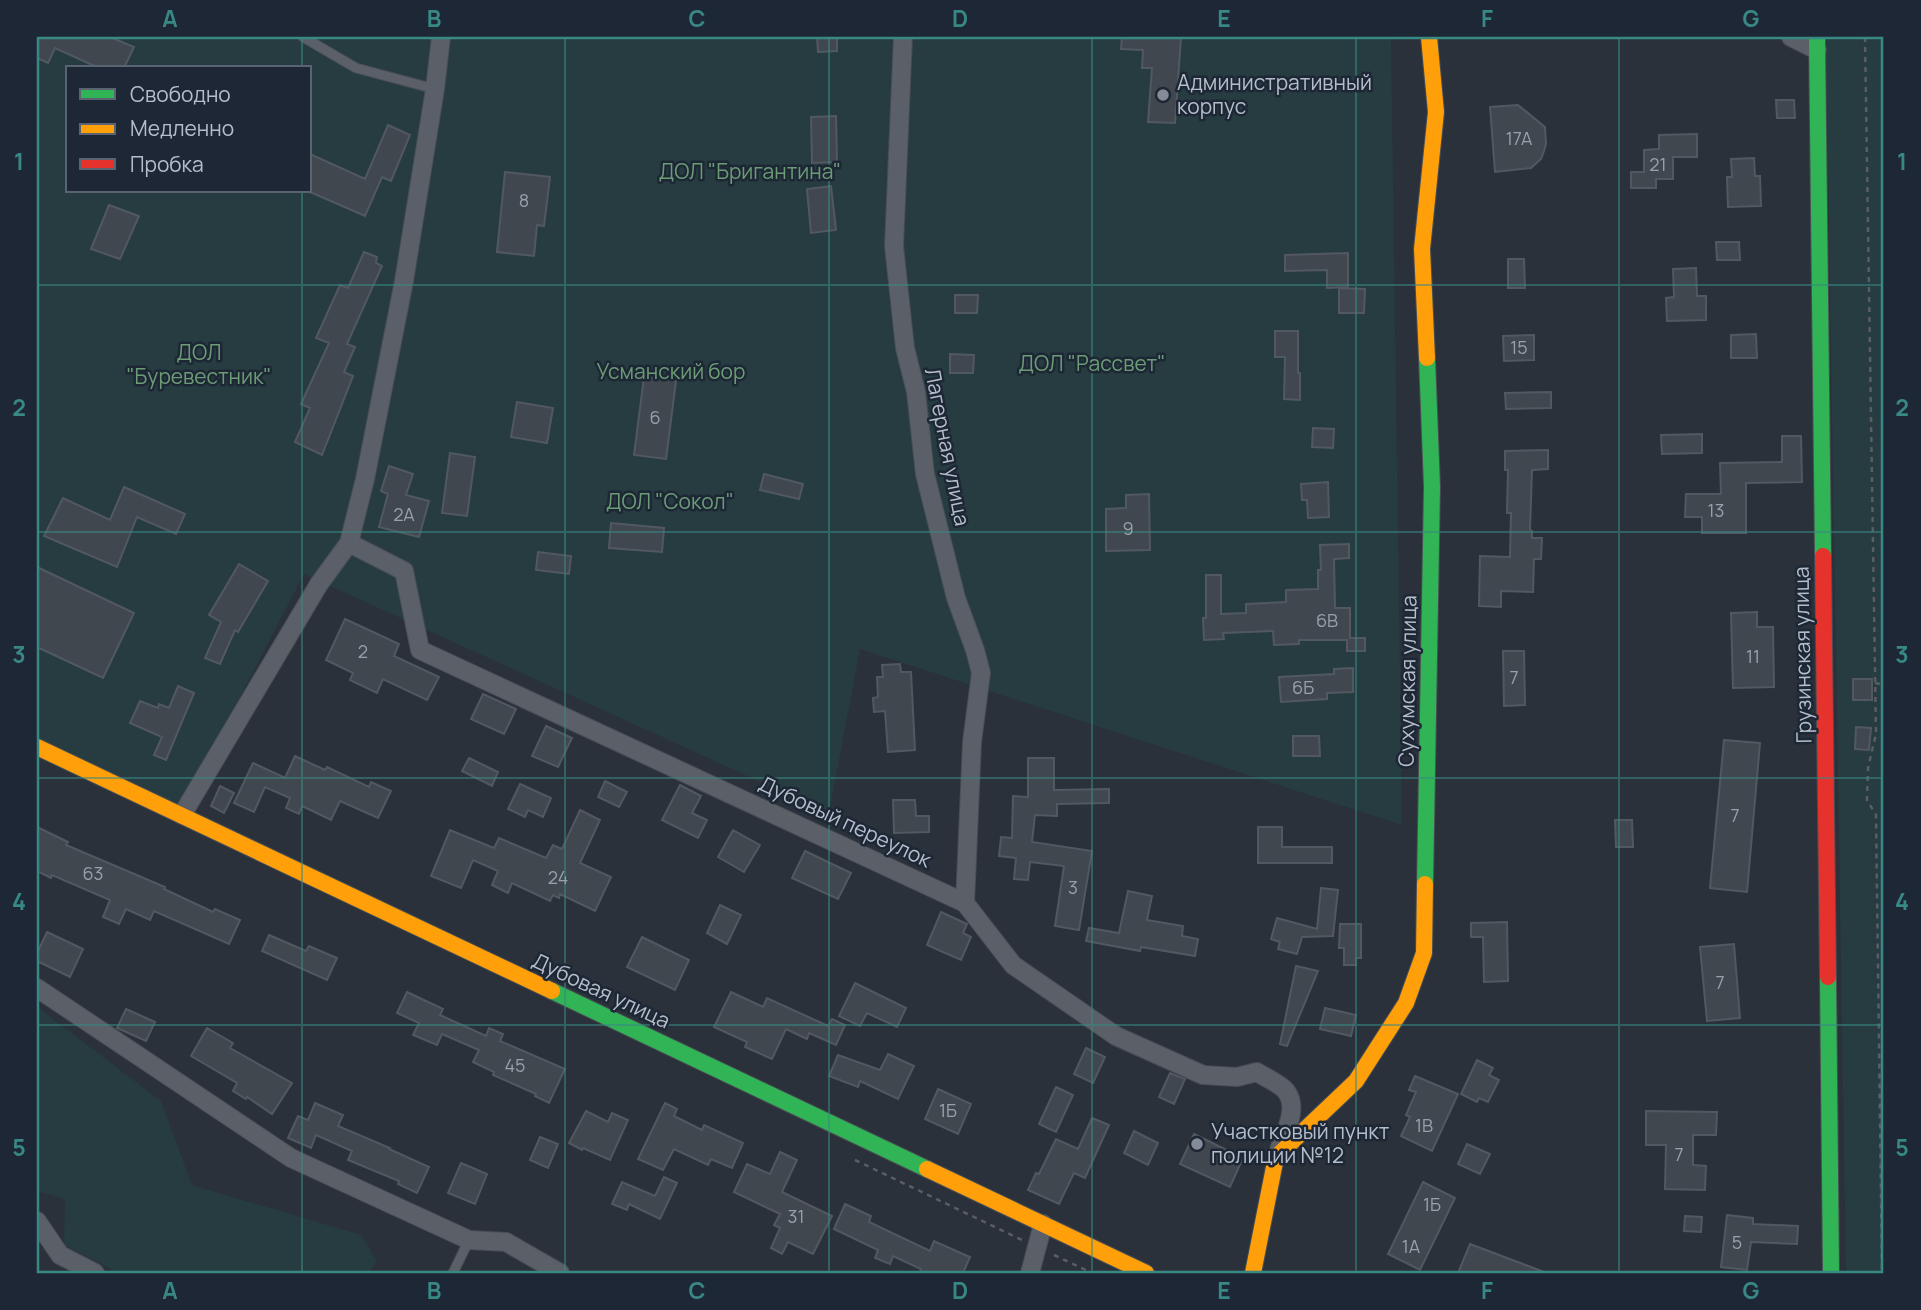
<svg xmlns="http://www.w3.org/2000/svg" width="1921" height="1310" viewBox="0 0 1921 1310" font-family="Manrope,sans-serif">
<rect width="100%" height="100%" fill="#2a313a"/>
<path fill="#273c40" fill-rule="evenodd" d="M37 37H1391L1402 825 860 649 829 813 304 574 182 808 37 739ZM68 68H310V191H68Z
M1826 37H1884V1273H1846Z
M37 1007 161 1101 192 1185 361 1235 377 1261 369 1273H119L64 1245 65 1199 37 1191Z"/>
<path fill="#41474e" stroke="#525861" stroke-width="2" d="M37 37H110L134 47 124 68H99L55 48 48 63 37 58Z
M817 37H837V51L818 52Z
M1122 37H1181L1175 123 1148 122 1152 68H1142L1143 50 1121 49Z
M1776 100H1794L1795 118H1777Z
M1518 105 1545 127 1546 144 1544 151 1541 159 1531 168 1495 172 1490 107Z
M836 116 837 162 812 163 811 117Z
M388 125 410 135 391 181 382 177 365 216 310 192V154L365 179Z
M1697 134V157H1673V179H1656V188H1631V172H1644V150L1659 149V135Z
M1754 158 1755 176H1760L1761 206 1728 207 1727 177H1732L1731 159Z
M505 172 550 177 544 226 537 225 534 256 497 252Z
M831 186 836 230 811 233 807 189Z
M109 205 139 216 120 259 91 249Z
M1716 242H1739L1740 260H1717Z
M364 252 377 257 376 263 382 266 347 344 355 347 344 372 353 376 322 455 295 442 310 408 301 404 329 343 316 338 340 285 348 288Z
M1348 253V287L1327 288V270L1285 271V255Z
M1508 259H1524L1525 288H1508Z
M1696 268 1697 296H1706V320L1667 321 1666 298 1674 297 1673 269Z
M1339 288 1365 289 1364 313H1339Z
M955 295H978L977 313H955Z
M1275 331H1298V373H1300V400L1284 399 1285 357H1275Z
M1756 334 1757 358H1731V335Z
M1534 335V360L1504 361 1503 336Z
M950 354 974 355 973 373H950Z
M644 377 676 381 666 459 634 455Z
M1551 392V408L1506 409 1505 393Z
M517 402 553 408 547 443 511 437Z
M1313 428 1334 429 1333 448 1312 447Z
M1702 434V453L1662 454 1661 435Z
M1782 436H1801L1802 482 1746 483V533H1702V517H1685L1686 494H1721L1720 463 1782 462Z
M1548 450V469L1532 470 1530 530 1532 531V538H1542L1541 559H1534L1533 592 1501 591V607L1479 606 1480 556 1510 557 1511 513H1507L1508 470H1505V451Z
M450 453 475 457 467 516 442 513Z
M389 466 413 474 406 495 429 501 419 537 379 527 388 494 381 491Z
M764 474 803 484 799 499 760 490Z
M1328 482 1329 517 1308 518 1307 500H1302L1301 484Z
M124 487 185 514 176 534 137 517 117 567 44 536 63 498 110 520Z
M1149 494 1150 550 1106 551V509L1126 508V495Z
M611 523 664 528 662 552 609 548Z
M1349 544V558L1334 559 1335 608H1350V638H1365V651H1347V640H1299V644L1274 645 1273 631 1223 633 1224 639 1204 640 1203 618H1206V575H1221V614L1246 613V604L1286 602V590L1318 589V570H1321L1320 545Z
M538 552 571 556 569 574 536 570Z
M239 564 268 581 238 632 235 630 220 664 205 658 221 622 209 615Z
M37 567 134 613 103 678 37 647Z
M1757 612V627H1773L1774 687 1733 688 1731 613Z
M345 619 399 644 394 656 439 677 427 700 383 679 377 693 350 680 353 673 326 660Z
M1503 651H1524L1525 705 1504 706Z
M900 664 901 672H911L915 750 888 752 885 711 874 712 873 698 878 697 877 677H883L882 665Z
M1353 668V692L1327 693V699L1281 702 1279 677 1334 674V669Z
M1853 679H1872V700H1853Z
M178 686 194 693 166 760 154 755 162 737 130 723 140 701 158 708 159 704 169 708Z
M483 694 516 709 504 734 471 719Z
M546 726 572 738 558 767 532 756Z
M1856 727 1871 728 1869 750 1855 749Z
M1293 736H1319L1320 756H1293Z
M1724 740 1760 743 1747 892 1710 888Z
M295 756 325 770 327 767 369 787 371 782 391 791 378 818 340 801 331 820 302 806 299 814 286 808 290 798 265 787 254 812 234 803 253 763 285 778Z
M469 758 498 772 492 786 462 771Z
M1028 758H1054V790L1109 789V803L1057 804V816L1035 815 1032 842 1092 851 1079 930 1055 926 1064 866 1030 862 1028 880 1014 879 1016 858 999 856 1001 837 1012 838 1013 796 1028 797Z
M605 781 627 792 619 807 598 797Z
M520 784 551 798 543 817 528 810 525 817 508 809Z
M680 785 701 796 692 813 707 820 698 838 662 820Z
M220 786 234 793 224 813 211 806Z
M893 800H915L916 816H929V832L894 833Z
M580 810 600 820 580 863 611 877 595 911 560 894 559 898 553 895 550 901 512 883 508 893 492 885 498 871 473 860 461 888 431 876 450 830 494 848 499 838 546 858 553 845 562 849Z
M1615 820H1632L1633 847H1616Z
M37 827 68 842 66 845 165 887 164 889 213 912 215 909 240 920 229 944 154 911 150 920 126 909 119 924 103 917 110 900 52 875 51 878 37 871Z
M1258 827H1282V847H1332V863H1258Z
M733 830 760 845 744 872 718 857Z
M805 851 851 873 838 899 792 878Z
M1321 888 1338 890 1333 936 1302 937 1297 954 1278 949 1280 942 1271 939 1277 918 1317 929Z
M1128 891 1152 896 1147 920 1183 926 1182 936 1198 939 1195 956 1141 947 1140 951 1086 941 1089 928 1119 933Z
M720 905 741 915 727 944 707 933Z
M941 912 967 924 963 933 971 937 961 960 927 945Z
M1507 922 1508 981 1484 982 1483 937H1471V923Z
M1340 924H1361V958H1356V965H1344V948H1339Z
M47 932 83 949 70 977 37 961V953Z
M269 935 306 951 309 946 337 958 327 980 262 951Z
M642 937 689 960 675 990 627 967Z
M1734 944 1740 1018 1707 1021 1700 947Z
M1296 966 1318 971 1287 1046 1280 1044Z
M855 983 906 1008 897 1027 867 1013 860 1026 839 1016Z
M407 992 443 1009 440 1015 486 1036 489 1028 503 1034 500 1041 565 1069 549 1103 535 1096 536 1094 493 1075 494 1072 473 1062 479 1050 442 1034 437 1045 413 1035 419 1023 397 1013Z
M731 992 763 1007 767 998 828 1026 832 1019 845 1025 836 1045 809 1033 807 1039 786 1029 772 1059 745 1047 747 1042 714 1027Z
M1325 1008 1356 1015 1351 1036 1320 1029Z
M126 1009 155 1022 146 1041 117 1028Z
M207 1028 233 1043 230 1048 292 1083 272 1114 247 1097 246 1099 233 1091 237 1083 191 1056Z
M1086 1048 1105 1057 1093 1083 1074 1074Z
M888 1054 914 1066 898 1099 860 1081 858 1087 829 1076 838 1055 880 1070Z
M1477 1060 1493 1068 1489 1075 1499 1080 1488 1102 1479 1098 1477 1102 1461 1094Z
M1170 1073 1185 1079 1174 1104 1159 1097Z
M1415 1076 1458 1094 1432 1151 1401 1136 1410 1117 1406 1115 1416 1092 1409 1090Z
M1056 1087 1073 1095 1056 1132 1039 1124Z
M938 1089 971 1104 958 1134 925 1119Z
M315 1103 343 1115 338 1126 390 1148 389 1149 429 1167 417 1193 398 1184 399 1181 348 1160 352 1151 316 1135 311 1148 288 1138 298 1116 308 1120Z
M665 1103 677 1109 674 1116 702 1130 704 1125 743 1143 732 1168 711 1159 708 1165 674 1149 663 1170 638 1159Z
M586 1111 608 1122 612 1113 628 1120 610 1160 583 1148 582 1150 569 1143Z
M1646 1111 1717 1112 1716 1135H1693V1165L1706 1166 1705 1190 1665 1189 1666 1145H1646Z
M1092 1118 1109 1125 1085 1178 1074 1173 1059 1204 1028 1190 1036 1173 1039 1174 1056 1139 1078 1149Z
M1134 1131 1158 1143 1148 1165 1124 1153Z
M1194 1134 1243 1158 1230 1187 1180 1164Z
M540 1137 558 1144 548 1168 530 1160Z
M1467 1144 1490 1154 1480 1174 1458 1164Z
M780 1152 797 1160 782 1192 832 1216 813 1254 788 1242 782 1254 771 1248 780 1228 774 1225 780 1214 734 1192 747 1164 770 1174Z
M461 1163 487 1174 475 1204 448 1193Z
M664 1177 677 1183 660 1219 629 1204 627 1210 612 1204 622 1182 655 1196Z
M1423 1182 1455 1198 1420 1270 1388 1254Z
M845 1204 871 1216 869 1222 930 1251 934 1241 970 1257 963 1273H920L921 1269 893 1256 890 1264 875 1258 878 1250 834 1229Z
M1727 1215 1753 1218V1224L1798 1226 1797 1244 1751 1242 1747 1270 1721 1267Z
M1685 1216 1702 1217 1701 1232 1684 1231Z
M1470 1244 1544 1272V1273H1458Z"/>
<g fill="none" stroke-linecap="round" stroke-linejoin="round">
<g stroke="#484d54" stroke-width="11">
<path id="lane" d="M303 37 356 68 435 89
M453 1273 469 1240"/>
</g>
<g stroke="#484d54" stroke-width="20">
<path id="street" d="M903 37 894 246 905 348 916 392 925 474 956 598 975 650 981 673 972 742 965 903
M1791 37 1817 50
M349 543 404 571 420 650 965 903 1013 965 1116 1036 1203 1075 1237 1077 1257 1072C1266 1078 1279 1083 1286 1091 1299 1108 1285 1132 1279 1150
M182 815 319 584 349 543 365 479 404 281 435 89 441 37
M37 988 291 1158 469 1240 506 1242 560 1273
M37 1221 60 1255 95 1273
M1030 1273 1043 1224"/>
</g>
<g stroke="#484d54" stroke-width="18">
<path id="fast" d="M1817 37 1823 556
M1425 884 1432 487 1427 358
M1828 977 1831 1273
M552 991 927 1169"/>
</g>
<g stroke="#484d54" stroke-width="18">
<path id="slow" d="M1427 358 1422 249 1436 112 1429 37
M37 747 552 991
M927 1169 1146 1273
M1253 1273 1276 1157 1356 1081 1406 1003 1424 953 1425 884"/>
</g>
<g stroke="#484d54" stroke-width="18">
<path id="jam" d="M1823 556 1828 977"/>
</g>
<path stroke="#585e64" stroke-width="2.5" stroke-dasharray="5 5" stroke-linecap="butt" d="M1865 37 1876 734 1868 768 1867 800 1876 815 1882 1273
M1875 683 1884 685
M855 1160 1022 1240
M1054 1255 1092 1273"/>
<use href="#lane" stroke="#5b5f67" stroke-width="9"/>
<use href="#street" stroke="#5b5f67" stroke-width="18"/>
<use href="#fast" stroke="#30b455" stroke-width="16"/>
<use href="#slow" stroke="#ff9f0a" stroke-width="16"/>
<use href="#jam" stroke="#e5322d" stroke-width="16"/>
</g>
<path fill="none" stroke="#388885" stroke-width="2" stroke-opacity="0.55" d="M302 37V68M565 37V1273M829 37V1273M1092 37V1273M1356 37V1273M1619 37V1273M302 191V1273M37 285H1884M37 532H1884M37 778H1884M37 1025H1884"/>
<g fill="#848c98" stroke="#1d2735" stroke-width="2.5">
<circle cx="1163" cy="95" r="7"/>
<circle cx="1197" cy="1144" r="7"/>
</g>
<g text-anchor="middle" stroke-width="5" stroke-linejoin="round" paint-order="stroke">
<g font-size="18" fill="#98a0ab">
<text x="1519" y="145">17А</text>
<text x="1658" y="171">21</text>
<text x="524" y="207">8</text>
<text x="1519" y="354">15</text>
<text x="655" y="424">6</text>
<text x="1716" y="517">13</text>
<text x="404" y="521">2А</text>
<text x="1128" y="535">9</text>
<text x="1327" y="627">6В</text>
<text x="363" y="658">2</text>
<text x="1753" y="663">11</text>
<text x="1514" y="684">7</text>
<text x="1303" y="694">6Б</text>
<text x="1735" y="822">7</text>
<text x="93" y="880">63</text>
<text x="558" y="884">24</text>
<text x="1073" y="894">3</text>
<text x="1720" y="989">7</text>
<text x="515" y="1072">45</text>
<text x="948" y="1117">1Б</text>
<text x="1424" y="1132">1В</text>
<text x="1679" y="1161">7</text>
<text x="1432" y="1211">1Б</text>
<text x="796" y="1223">31</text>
<text x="1737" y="1249">5</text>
<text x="1411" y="1253">1А</text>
</g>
<g font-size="21" fill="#b5bdca" stroke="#1d2735" text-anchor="start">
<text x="1177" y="90">Административный<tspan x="1177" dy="24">корпус</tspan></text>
<text x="1211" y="1139">Участковый пункт<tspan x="1211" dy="24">полиции №12</tspan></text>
</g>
<g font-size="21" fill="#6b9c75" stroke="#1d2735">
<text x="750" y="179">ДОЛ "Бригантина"</text>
<text x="199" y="360">ДОЛ<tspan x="199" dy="24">"Буревестник"</tspan></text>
<text x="1092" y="371">ДОЛ "Рассвет"</text>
<text x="671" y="379">Усманский бор</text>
<text x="670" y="509">ДОЛ "Сокол"</text>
</g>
<g font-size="21" fill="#b5bdca" stroke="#1d2735">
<text transform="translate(947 447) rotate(79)" y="7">Лагерная улица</text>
<text transform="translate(1803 655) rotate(-91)" y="7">Грузинская улица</text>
<text transform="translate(1408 681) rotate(-89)" y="7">Сухумская улица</text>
<text transform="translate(845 822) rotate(25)" y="7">Дубовый переулок</text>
<text transform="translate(601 991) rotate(25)" y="7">Дубовая улица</text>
</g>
</g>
<rect width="1921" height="1310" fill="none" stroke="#1d2735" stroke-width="77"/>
<rect x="66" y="66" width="245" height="126" fill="#1d2735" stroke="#5a6371" stroke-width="2"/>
<rect x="80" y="89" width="35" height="10" fill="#30b455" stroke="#5a6371" stroke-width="2"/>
<text x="130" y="102" font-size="21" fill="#b5bdca">Свободно</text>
<rect x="80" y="124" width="35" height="10" fill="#ff9f0a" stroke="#5a6371" stroke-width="2"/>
<text x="130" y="136" font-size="21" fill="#b5bdca">Медленно</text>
<rect x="80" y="159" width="35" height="10" fill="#e5322d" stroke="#5a6371" stroke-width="2"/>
<text x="130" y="172" font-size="21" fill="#b5bdca">Пробка</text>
<rect x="38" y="38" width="1844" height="1234" fill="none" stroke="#388885" stroke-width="2.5"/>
<g font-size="23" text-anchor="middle" font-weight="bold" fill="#388885">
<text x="170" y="27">A</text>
<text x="434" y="27">B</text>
<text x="697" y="27">C</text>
<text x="960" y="27">D</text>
<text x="1224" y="27">E</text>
<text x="1487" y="27">F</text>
<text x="1751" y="27">G</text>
<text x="19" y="170">1</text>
<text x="1902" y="170">1</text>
<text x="19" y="416">2</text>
<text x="1902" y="416">2</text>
<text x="19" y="663">3</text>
<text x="1902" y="663">3</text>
<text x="19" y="910">4</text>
<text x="1902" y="910">4</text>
<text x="19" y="1156">5</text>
<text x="1902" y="1156">5</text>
<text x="170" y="1299">A</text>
<text x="434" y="1299">B</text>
<text x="697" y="1299">C</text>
<text x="960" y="1299">D</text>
<text x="1224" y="1299">E</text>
<text x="1487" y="1299">F</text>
<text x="1751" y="1299">G</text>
</g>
</svg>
